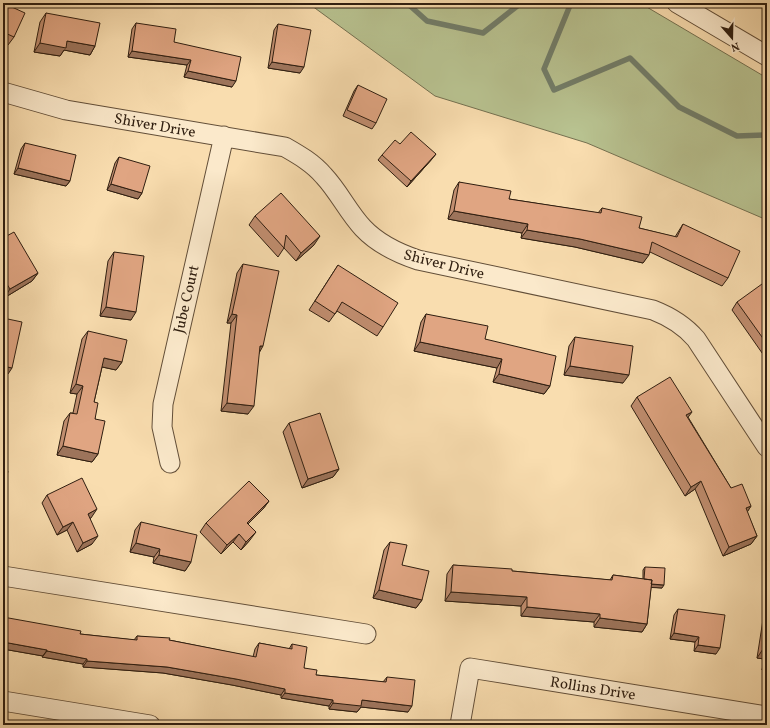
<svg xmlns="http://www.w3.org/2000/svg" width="770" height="728" viewBox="0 0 770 728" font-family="Vollkorn,serif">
<rect width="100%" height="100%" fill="#f9ddaf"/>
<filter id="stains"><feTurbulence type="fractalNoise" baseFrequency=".005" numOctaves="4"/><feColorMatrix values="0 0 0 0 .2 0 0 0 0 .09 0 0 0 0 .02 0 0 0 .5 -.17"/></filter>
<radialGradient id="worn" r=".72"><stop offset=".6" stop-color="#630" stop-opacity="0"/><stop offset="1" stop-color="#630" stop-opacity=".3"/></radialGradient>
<path fill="#b8c290" stroke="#747050" d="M308 3H640L767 78V220L587 143 435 96Z"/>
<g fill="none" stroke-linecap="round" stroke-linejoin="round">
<path stroke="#727d69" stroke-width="5.5" d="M407 3 427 21 483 33 521 3
M571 3 544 69 554 90 630 58 679 107 737 136 767 135"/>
<g stroke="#624e38" stroke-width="21">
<path id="minor" d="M677 3 767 56
M3 92 66 110 285 147C299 155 313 163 324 176 339 192 348 212 363 228 378 244 397 253 418 260L653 310C671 317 684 325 696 339L767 447
M170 463 162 427 163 404 224 136
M3 576 366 634
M3 701 150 725
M460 725 470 668 767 716"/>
</g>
<use href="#minor" stroke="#fbe9cb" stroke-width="19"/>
</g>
<path fill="#c18e70" stroke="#2f1e10" d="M3 3 14 37 8 45 3 43Z
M46 13 95 46 90 55 64 50 60 56 34 52 40 22Z
M136 23 174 42 232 87 184 77 187 65 128 57 132 29Z
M278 24 300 73 268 68 274 30Z
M358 85 376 123 372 129 343 116 354 91Z
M25 143 70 181 66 186 14 174 21 149Z
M400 144 432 159 407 187 378 160 382 155Z
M119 157 142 193 138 199 107 190 115 163Z
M459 182 509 199 598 213 602 208 639 228 675 237 683 224 728 278 722 286 650 252 643 263 575 247 521 238 522 233 448 219 454 190Z
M255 216 314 245 296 261 284 248 278 257 249 225Z
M3 238 38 273 32 281 4 298 3 297Z
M114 252 131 320 100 316 108 261Z
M243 264 259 352 248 414 221 411 231 323H227L237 273Z
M338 265 383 327 377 336 337 311 329 322 309 310Z
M767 291V360L732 310 737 302Z
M426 314 485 339 550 386 544 394 493 382 497 368 414 351 421 322Z
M88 331 122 362 116 370 102 367 94 402 95 419 98 454 92 462 57 455 64 421 70 413H73L77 394 70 393 82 339Z
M575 337 623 383 564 375 569 346Z
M637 397 688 417 731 488 751 506 747 512 757 536 751 544 723 556 695 489 685 496 631 406Z
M289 423 339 469 333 477 302 488 283 432Z
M47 495 91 518H90L92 544 77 552 67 530 57 535 42 503Z
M269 501 263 509 248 524 250 540 241 550 233 542 221 554 200 532 206 523Z
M141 522 191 562 185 571 153 563 154 557 130 552 135 530Z
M390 542 402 565 422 600 416 608 373 598 384 550Z
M453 565 512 571 610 580 613 575 643 579V570L645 567 662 588 651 587 647 624 642 632 594 627V622L521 616V606L445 601 447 574Z
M767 594V670H762L764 659 757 658Z
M678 609 716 654 694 651 695 642 670 639 674 615Z
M80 634 134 640 137 636 169 640 253 657 255 649 259 643 289 649 292 644 304 668 316 675 383 682 387 677 408 712 361 707 357 712 329 709V706L281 698V695L232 685 163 673 83 667V664L42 657 43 656 3 649Z"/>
<path fill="#9d745b" stroke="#2f1e10" d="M67 41 95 46 90 55 64 50 60 56 34 52 40 43Z
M132 51 191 60 187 65 128 57Z
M272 62 304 67 300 73 268 68Z
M188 71 236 81 232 87 184 77Z
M436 154 432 159 407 187 411 181Z
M18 168 70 181 66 186 14 174Z
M111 184 142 193 138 199 107 190Z
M454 211 528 224 522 233 448 219Z
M527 230 580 239 649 255 643 263 575 247 521 238Z
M320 236 314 245 296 261 301 253Z
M38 273 32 281 4 298 10 289Z
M106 307 136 312 131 320 100 316Z
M232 314 237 315 231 323H227Z
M420 342 502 359 497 368 414 351Z
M260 346H263L258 355Z
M104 358 122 362 116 370 98 366Z
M3 366 12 368 8 374 3 373Z
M570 366 629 375 623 383 564 375Z
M499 374 550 386 544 394 493 382Z
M76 384 83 386 77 394 70 393Z
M227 403 254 406 248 414 221 411Z
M692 412 686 420V415Z
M63 446 98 454 92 462 57 455Z
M339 469 333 477 302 488 308 479Z
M8 472 4 478H3V474Z
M701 481 695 489 685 496 691 487Z
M269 501 263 509 241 531 247 523Z
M751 506 746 514V508Z
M97 509 91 518 82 522 88 514Z
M73 522 67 530 57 535 63 527Z
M256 532 250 540 241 550 246 542Z
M239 534 233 542 221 554 227 545Z
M98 536 92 544 77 552 83 543Z
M757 536 751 544 723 556 729 547Z
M136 543 160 549 154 557 130 552Z
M159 555 191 562 185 571 153 563Z
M644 584 664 585 662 588 642 587Z
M379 590 422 600 416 608 373 598Z
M451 592 527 597 521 606 445 601Z
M527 607 600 614 594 622 521 616Z
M600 618 647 624 642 632 594 627Z
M674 633 699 637 695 642 670 639Z
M3 642 47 650 43 656 3 649Z
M698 645 720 648 716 654 694 651Z
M763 649 767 650V654L764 659 757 658Z
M47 651 87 659 83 664 42 657Z
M87 661 167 667 236 679 285 689 281 695 232 685 163 673 83 667Z
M767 662V670H762Z
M285 693 333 700 329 706 281 698Z
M362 700 412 706 408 712 361 707 357 712 329 709 333 703Z"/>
<path fill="#e0a582" stroke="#2f1e10" d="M3 3 25 13 14 37 3 32Z
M46 13 100 23 95 46 67 41 66 48 40 43Z
M136 23 176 29 174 42 241 57 236 81 188 71 191 60 132 51Z
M278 24 311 30 304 67 272 62Z
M358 85 387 99 376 123 347 110Z
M411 132 436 154 411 181 382 155 395 140 400 144Z
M25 143 76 155 70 181 18 168Z
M119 157 150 166 142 193 111 184Z
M459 182 511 191 509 199 601 213 602 208 642 217 639 228 677 237 683 224 740 251 728 278 652 242 649 255 580 239 527 230 528 224 454 211Z
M281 193 320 236 301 253 286 235 284 248 255 216Z
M14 232 38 273 10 289 3 278V238Z
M114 252 144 256 136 312 106 307Z
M243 264 279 271 263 346H260L254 406 227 403 237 315 232 314Z
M338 265 398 303 383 327 342 302 335 314 315 301Z
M762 284 767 291V344L737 302Z
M426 314 488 326 485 339 556 356 550 386 499 374 502 359 420 342Z
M3 318 22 322 12 368 3 366Z
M88 331 127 340 122 362 104 358 94 402 98 403 95 419 105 421 98 454 63 446 70 413 77 414 83 386 76 384Z
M575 337 633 346 629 375 570 366Z
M670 377 692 412 686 415 731 488 742 484 751 506 746 508 757 536 729 547 701 481 691 487 637 397Z
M320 413 339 469 308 479 289 423Z
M3 459 8 472 3 474Z
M82 478 97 509 88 514 98 536 83 543 73 522 63 527 47 495Z
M249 481 269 501 247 523 256 532 246 542 239 534 227 545 206 523Z
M141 522 197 535 191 562 159 555 160 549 136 543Z
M390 542 407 545 402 565 429 571 422 600 379 590Z
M453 565 512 569V571L612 580 613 575 652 580 647 624 600 618V614L527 607V597L451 592Z
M645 567 665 568 664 585 651 584 652 580 644 579Z
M678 609 725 615 720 648 698 645 699 637 674 633Z
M3 617 81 631 80 634 137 640V636L170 638 169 640 256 657 259 643 292 649V644L307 647 304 668 317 670 316 675 386 682 387 677 415 680 412 706 362 700 361 706 333 703V700L285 693V689L236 679 167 667 87 661V659L47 651V650L3 642Z
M767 625V650L763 649Z"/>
<g text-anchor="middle" stroke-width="3.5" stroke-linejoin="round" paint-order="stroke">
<g font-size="15" fill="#2f1e10" stroke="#fbe9cb">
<text transform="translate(155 125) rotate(10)" y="5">Shiver Drive</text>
<text transform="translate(444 264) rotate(14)" y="5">Shiver Drive</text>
<text transform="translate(186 299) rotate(-77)" y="5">Jube Court</text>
<text transform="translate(593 688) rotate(9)" y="5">Rollins Drive</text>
</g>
</g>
<rect width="770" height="728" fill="none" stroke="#f9ddaf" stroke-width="16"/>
<rect x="4" y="4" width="762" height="720" fill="none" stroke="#2f1e10" stroke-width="2"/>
<rect x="8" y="8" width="754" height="712" fill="none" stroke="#2f1e10"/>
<g transform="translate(732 38) rotate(160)" stroke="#fbe9cb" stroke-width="3" paint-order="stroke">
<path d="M0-3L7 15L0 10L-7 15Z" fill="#2f1e10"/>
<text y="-6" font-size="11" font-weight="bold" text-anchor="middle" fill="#2f1e10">N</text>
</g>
<rect width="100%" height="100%" filter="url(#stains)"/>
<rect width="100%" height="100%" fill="url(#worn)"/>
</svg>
